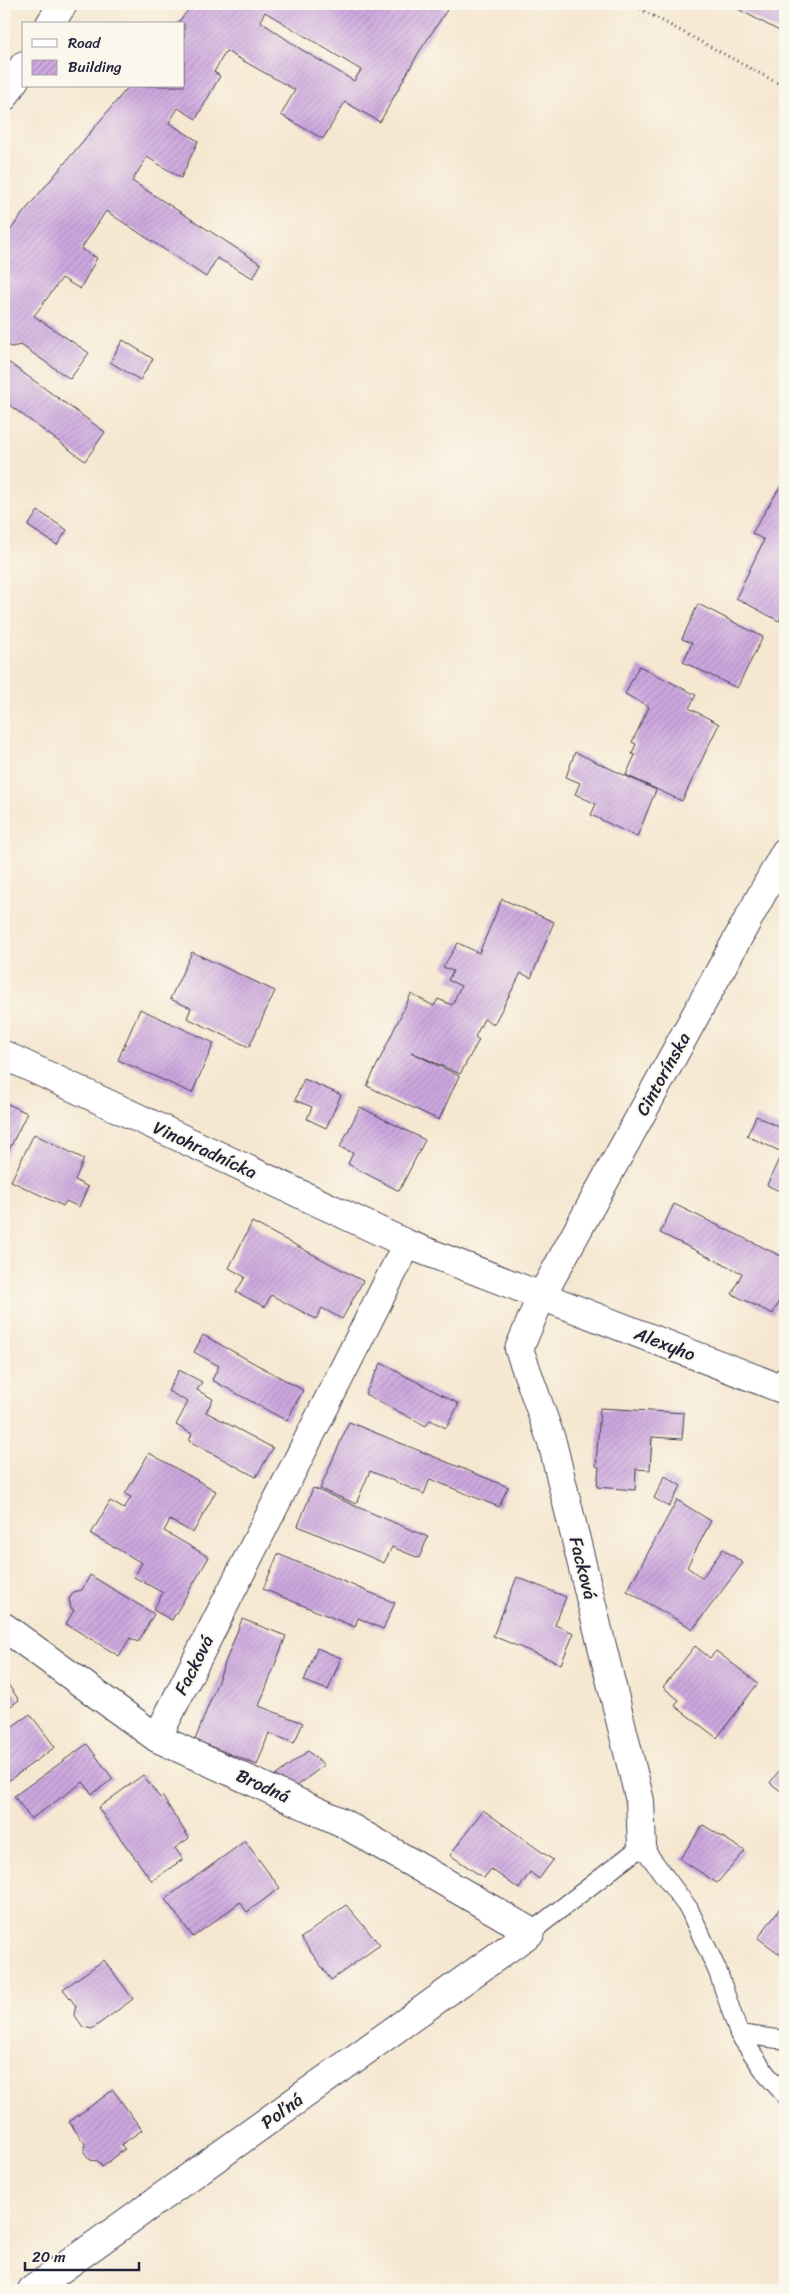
<svg xmlns="http://www.w3.org/2000/svg" width="789" height="2294" viewBox="0 0 789 2294" font-family="Sriracha,sans-serif">
<defs>
<pattern id="building-hatch" width="6" height="6" patternUnits="userSpaceOnUse" patternTransform="scale(1.25)"><rect width="6" height="6" fill="#cca7de"/><path d="M-1 1l2-2M0 6l6-6M5 7l2-2" fill="none" stroke="#af8fbf"/></pattern>
</defs>
<rect width="100%" height="100%" fill="#fbf7ec"/>
<filter id="ink" filterUnits="userSpaceOnUse"><feTurbulence type="fractalNoise" baseFrequency=".02" numOctaves="2"/><feDisplacementMap in="SourceGraphic" scale="10" xChannelSelector="R" yChannelSelector="G"/><feConvolveMatrix kernelMatrix="1 2 1 2 8 2 1 2 1" color-interpolation-filters="sRGB"/></filter>
<filter id="wash" filterUnits="userSpaceOnUse"><feTurbulence type="fractalNoise" baseFrequency=".0096" numOctaves="4" result="noise"/><feDisplacementMap in="SourceGraphic" scale="20" xChannelSelector="R" yChannelSelector="G"/><feGaussianBlur stdDeviation="1.12" result="paint"/><feColorMatrix in="noise" values="0 0 0 0 0 0 0 0 0 0 0 0 0 0 0 0 0 1.4 0 .05"/><feComposite in="paint" operator="in"/></filter>
<g filter="url(#wash)">
<rect width="100%" height="100%" fill="#f5e7d0"/>
<g id="blocks">
<path fill="url(#building-hatch)" fill-rule="evenodd" d="M193 4H436L447 10 419 52 380 122 345 102 323 139 281 115 295 90 226 51 214 72 220 76 196 119 178 108 169 123 198 141 181 178 147 157 132 181 261 264 253 278 217 258 206 277 106 211 81 249 97 258 80 289 62 278 34 316 89 353 70 379 21 345 11 347 4 343V239L23 213 129 86H184V24H177ZM265 12 361 70 354 81 299 48 260 21Z
M736 4H785V34L734 7Z
M123 340 153 359 140 380 110 362Z
M4 359 105 432 85 461 4 401Z
M785 479V608L779 621 736 598 764 540 752 533Z
M38 511 67 530 57 545 28 526Z
M698 604 763 637 737 688 683 662 692 643 682 639Z
M639 666 696 695 689 708 719 724 682 801 626 775 635 755 632 754 636 744 632 742 649 707 625 694Z
M575 752 656 790 637 837 591 815 596 804 575 794 580 783 566 777Z
M502 899 554 922 531 978 521 973 494 1024 484 1019 475 1037 479 1040 460 1074 411 1052 459 1076 439 1120 367 1086 411 994 434 1006 438 999 452 1005 461 986 448 980 453 971 443 967 458 943 479 953Z
M192 952 275 991 249 1047 187 1018 191 1008 170 999Z
M140 1009 214 1043 192 1093 118 1060Z
M304 1079 341 1095 326 1128 307 1119 312 1107 295 1100Z
M4 1102 27 1113 4 1160Z
M360 1107 425 1140 399 1191 348 1164 353 1153 340 1147Z
M756 1116 785 1130V1194L767 1185 782 1152 747 1136Z
M34 1134 84 1159 75 1180 88 1187 79 1207 66 1201 63 1206 11 1181Z
M674 1204 785 1258V1288L773 1314 732 1294 742 1273 660 1233Z
M252 1222 363 1281 342 1319 322 1308 316 1319 271 1295 265 1307 236 1292 245 1277 229 1268Z
M203 1335 303 1390 287 1421 212 1380 219 1366 194 1352Z
M381 1363 459 1404 446 1428 430 1420 426 1426 365 1394Z
M179 1370 202 1382 197 1390 213 1399 206 1412 273 1448 256 1477 189 1441 192 1434 176 1425 188 1402 168 1391Z
M600 1408 684 1413 682 1439 652 1437 650 1470 636 1469 635 1490 597 1487 599 1467 596 1466Z
M349 1422 508 1487 499 1507 430 1479 424 1494 370 1471 356 1504 320 1489Z
M149 1453 216 1491 193 1533 170 1520 164 1531 209 1557 172 1620 153 1610 163 1593 134 1577 142 1563 91 1534 110 1501 124 1509 131 1497 125 1494Z
M665 1476 681 1486 669 1507 654 1498Z
M313 1488 428 1537 419 1558 392 1547 384 1563 298 1526Z
M677 1500 711 1521 687 1567 702 1578 723 1549 743 1563 693 1629 627 1591Z
M278 1554 395 1603 383 1629 358 1618 355 1627 263 1589Z
M90 1575 154 1614 138 1642 130 1638 119 1656 66 1624 74 1610 71 1608 69 1599 74 1592 82 1590Z
M517 1577 566 1597 555 1625 574 1633 561 1664 493 1636Z
M242 1619 286 1636 259 1706 303 1723 294 1743 269 1733 257 1765 195 1740Z
M695 1646 710 1658 716 1651 758 1683 717 1738 675 1706 679 1700 663 1687Z
M317 1648 341 1658 328 1690 304 1681Z
M4 1679 19 1700 4 1711Z
M30 1714 55 1747 4 1784V1732Z
M87 1744 113 1779 92 1794 83 1782 31 1819 14 1796Z
M308 1751 324 1765 296 1787 271 1779Z
M785 1762V1794L770 1783Z
M143 1775 160 1798 162 1796 189 1838 175 1848 183 1859 152 1881 98 1808Z
M483 1810 553 1860 539 1879 530 1872 519 1889 491 1869 484 1878 450 1855Z
M703 1825 745 1851 717 1883 680 1859Z
M245 1841 280 1888 247 1912 240 1902 193 1937 165 1899Z
M785 1901V1958L758 1938Z
M346 1905 380 1945 331 1980 301 1938Z
M104 1960 133 1999 92 2029 83 2027 74 2014 76 2006 63 1989Z
M113 2090 142 2130 121 2145 125 2149 102 2167 98 2161 90 2160 84 2152 85 2144 69 2122Z"/>
</g>
</g>
<g filter="url(#ink)">
<use href="#blocks" fill-opacity="0" stroke="#424051" stroke-width="1"/>
<g fill="none" stroke-linecap="round" stroke-linejoin="round">
<g stroke="#424051" stroke-width="20">
<path id="lane" d="M531 1932 642 1846 689 1909 718 1972 739 2034
M785 2040 739 2034 767 2075 785 2095"/>
</g>
<g stroke="#424051" stroke-width="30">
<path id="street" d="M50 24 63 4
M4 97 24 65
M4 1055 407 1244 782 1389 785 1382
M4 1627 157 1738 341 1822 531 1932 32 2290
M157 1738 407 1244
M642 1846 640 1801 552 1442 519 1349 541 1297 785 852"/>
</g>
<path stroke="#424051" stroke-width="3" stroke-dasharray="1 4" stroke-linecap="butt" d="M631 4 785 87"/>
<use href="#lane" stroke="#fff" stroke-width="18"/>
<use href="#street" stroke="#fff" stroke-width="28"/>
</g>
</g>
<g text-anchor="middle" stroke-width="4" stroke-linejoin="round" paint-order="stroke">
<g font-size="18" fill="#22223b" stroke="#fbf7ec">
<text transform="translate(663 1074) rotate(-61)" y="6">Cintorínska</text>
<text transform="translate(205 1150) rotate(25)" y="6">Vinohradnícka</text>
<text transform="translate(665 1344) rotate(21)" y="6">Alexyho</text>
<text transform="translate(583 1568) rotate(76)" y="6">Facková</text>
<text transform="translate(194 1665) rotate(-63)" y="6">Facková</text>
<text transform="translate(263 1786) rotate(25)" y="6">Brodná</text>
<text transform="translate(282 2111) rotate(-36)" y="6">Poľná</text>
</g>
</g>
<rect width="789" height="2294" fill="none" stroke="#fbf7ec" stroke-width="20"/>
<rect x="22" y="22" width="162" height="65" fill="#fbf7ec" stroke="#a4a2a5"/>
<rect x="32" y="39" width="25" height="8" fill="#ffffff" stroke="#a4a2a5"/>
<text x="68" y="48" font-size="15" fill="#22223b">Road</text>
<rect x="32" y="60" width="25" height="15" fill="url(#building-hatch)" stroke="#a4a2a5"/>
<text x="68" y="72" font-size="15" fill="#22223b">Building</text>
<path d="M25 2262v8h114v-8" fill="none" stroke="#22223b" stroke-width="2.5"/>
<text x="32" y="2262" font-size="15" fill="#22223b" stroke="#fbf7ec" stroke-width="4" paint-order="stroke">20 m</text>
</svg>
